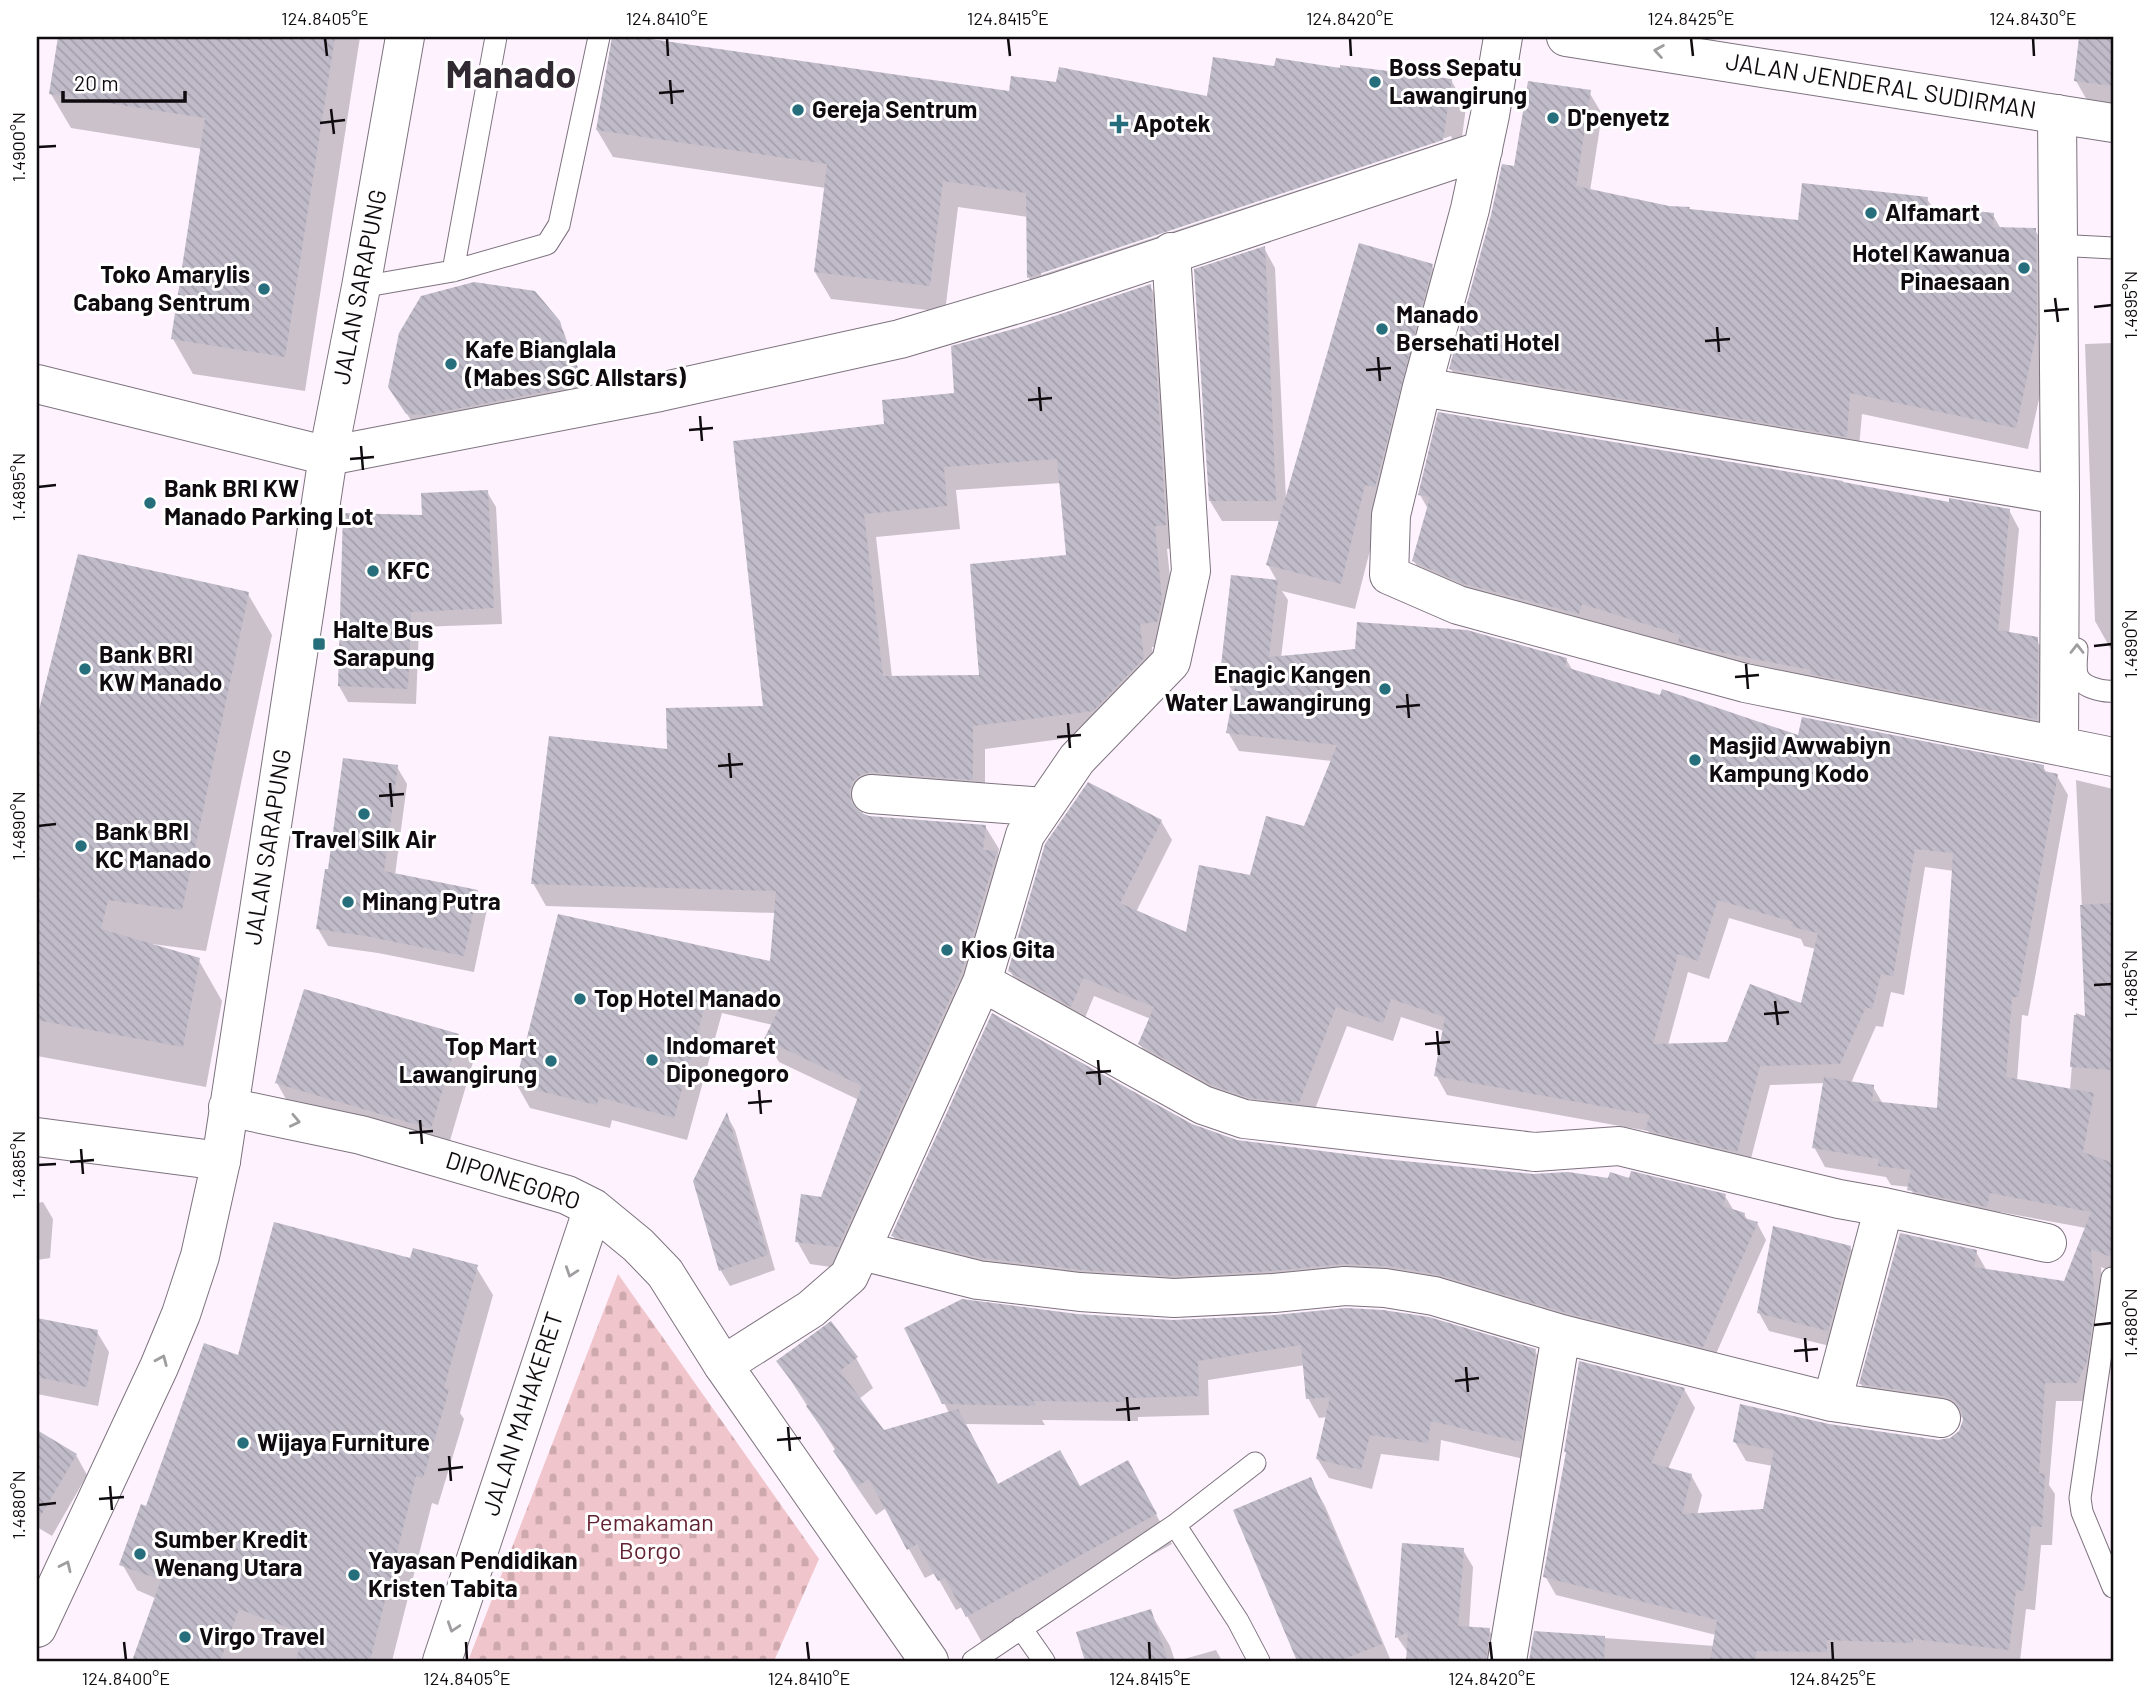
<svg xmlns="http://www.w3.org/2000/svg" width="2150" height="1698" viewBox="0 0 2150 1698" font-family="Barlow,sans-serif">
<defs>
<pattern id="cemetery-stones" width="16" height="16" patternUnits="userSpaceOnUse" patternTransform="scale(1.75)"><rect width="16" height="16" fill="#f0c5cb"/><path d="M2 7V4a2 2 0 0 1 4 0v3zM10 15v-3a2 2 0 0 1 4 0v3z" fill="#cda8ad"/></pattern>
<pattern id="building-back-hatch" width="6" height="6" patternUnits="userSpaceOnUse" patternTransform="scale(1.75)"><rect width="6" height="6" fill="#c0bbc8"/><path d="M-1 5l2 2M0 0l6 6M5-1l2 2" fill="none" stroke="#a49fab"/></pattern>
</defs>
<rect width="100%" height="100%" fill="#fdf2fe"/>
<path fill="url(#cemetery-stones)" d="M618 1274 819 1559 774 1661H468Z"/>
<path fill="#0003" fill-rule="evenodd" d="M60 37H360L305 391 193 374 173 339 202 149 71 128 51 94Z
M613 37 1010 93 1208 98 1276 68 1341 70 1451 80 1466 107 1458 167 1044 304 1029 278 1028 217 958 207 945 312 831 299 815 272 826 188 613 157 597 130ZM1451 136 1452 139 1041 275V272Z
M2081 37H2113V110L2091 107 2076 81Z
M1589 92 1602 114 1590 191 1690 211 1799 222 1927 199 1933 208 1993 215 2001 229 2035 230 2048 252 2049 354 2028 449 1862 414 1858 458 1464 391 1451 369 1516 168Z
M1264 248 1275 268 1286 499 1431 265 1447 292 1380 511 1355 609 1282 591 1288 600 1281 658 1566 659 1573 671 1799 737 2043 767 2047 773 2057 776 2068 795 2028 1016 2022 1015 2017 1081 2070 1090 2076 1013 2087 1017 2076 780 2113 789V1272L2101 1267 2105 1325 2087 1401H2056L2049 1485 2055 1494 2052 1545H2041L2035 1610 2026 1609 2020 1661H1531L1536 1633 1715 1646 1716 1635 1556 1595 1545 1576 1568 1455 1566 1451 1684 1389 1695 1408 1668 1469 1691 1475 1702 1495 1697 1515 1764 1511 1773 1466 1746 1461 1735 1442 1828 1425 1938 1441 1950 1440 1960 1432 1964 1418 1956 1415 1872 1403 1861 1384 1976 1252 1987 1271 2065 1283 2086 1228 2000 1212 1997 1226 1920 1209 1910 1187 1891 1185 1886 1177 1825 1167 1814 1147 1825 1083 1770 1085 1748 1170 1658 1149 1648 1131 1447 1095 1436 1075 1444 1031 1401 1017 1393 1041 1347 1026 1310 1122 1261 1116 1151 1063 1140 1044 1151 1019 1094 996 1082 1025 1021 990 1010 971 1161 821 1172 840 1136 912 1187 934 1305 828 1332 761 1239 751 1228 732 1235 695 1222 675 1277 581 1268 565 1281 521H1222L1210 501ZM1925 867 1954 871 1939 1110 1883 1104 1873 1087 1851 1083 1876 1026 1883 1027 1891 992 1904 995ZM1729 918 1801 939 1804 946 1816 949 1802 1006 1728 1044 1668 1045 1688 972 1709 979Z
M474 283 534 293 564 332 572 358 585 382 568 396 412 422 395 395Z
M1150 286 1163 309 1178 548 1167 549 1175 624 1170 645 1152 647 1157 682 1107 733 985 749V802L866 805 862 815 868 817 985 826 999 849 998 855 1010 876 851 1270 810 1264 797 1241 822 1199 859 1100 779 1062 766 1039 773 1025 722 1013 687 1140 612 1120 610 1128 530 1108 517 1085 559 916 772 963 776 913 546 906 533 883 668 751 765 708 886 426 956 395 1022 329ZM1061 483 1068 557 981 677H892L876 537 960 529 956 490Z
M2113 343V653L2095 621 2085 344Z
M487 492 496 507 502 624 419 627 416 704 348 702 339 686 424 517Z
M1420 495 1951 504 2009 510 2019 529 2009 634 2036 639 2047 657V737L1685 651 1592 621 1589 632 1424 579 1414 561 1428 509Z
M79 556 248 594 272 635 206 951 152 944V946L198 959 222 1001 206 1087 37 1056V725Z
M397 767 407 784 395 875 476 891 487 909 474 972 378 953 328 946 318 929 330 871Z
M458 1036 473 1062 446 1154 292 1110 277 1083Z
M727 1116 735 1130 775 1270 730 1286 721 1271 695 1181Z
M1192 1126 1237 1141 1384 1160 1532 1175 1630 1180 1725 1196 1734 1211 1744 1214 1748 1221 1757 1223 1766 1240 1712 1363 1451 1291 1184 1292 903 1252 893 1236Z
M43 1202 53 1219 50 1258 37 1260V1203Z
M1850 1247 1860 1265 1838 1348 1769 1331 1759 1313Z
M412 1260 476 1267 493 1295 460 1413 464 1419 438 1505 432 1503 392 1661H133L150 1615 173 1606 137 1590 121 1562 147 1508 239 1358Z
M1077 1315 1535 1351 1546 1371 1532 1461 1441 1440 1439 1461 1381 1454 1372 1489 1329 1478 1317 1458 1327 1417 1319 1418 1308 1398 1305 1365 1208 1380 1209 1415 1138 1417V1421L1042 1420 1045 1425 965 1424 998 1485 1144 1492 1172 1544 984 1646 962 1607 956 1610 935 1573 925 1578 886 1508 876 1515 852 1480 836 1451 779 1362 830 1324 856 1358 873 1388 859 1399 884 1432 949 1413 944 1403Z
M37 1320 97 1332 109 1352 98 1406 37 1394Z
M37 1432 76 1455 87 1475 52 1536 37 1527Z
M1310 1480 1325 1506 1391 1661H1299L1235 1511Z
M1404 1545 1463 1550 1473 1567 1469 1628 1489 1630 1499 1647 1497 1661H1408L1409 1654 1397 1637Z
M1150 1612 1170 1646 1175 1661H1087L1078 1633Z
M1216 1650 1222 1661H1177Z"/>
<path fill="url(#building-back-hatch)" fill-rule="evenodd" d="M58 37H335L285 357 171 339 205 118 49 94Z
M612 37H637L1009 91 1011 76 1056 82 1059 67 1207 96 1213 57 1274 66 1276 58 1340 68V65L1452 79 1443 140 1027 278 1026 193 943 181 930 286 814 272 827 164 596 130Z
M2079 37H2113V86L2074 81Z
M1528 81 1591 90 1576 186 1669 206 1690 207 1689 209 1798 220 1802 183 1928 197 1927 206 1994 213 1993 227 2036 228 2037 331 2016 428 1850 393 1847 437 1449 369 1491 215 1502 164 1514 166Z
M1359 243 1433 264 1375 487 1365 485 1341 584 1266 565Z
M1265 246 1276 501H1209L1194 269Z
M474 282 535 291 560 321 568 348 581 373 564 388 425 415 406 414 388 387 399 333 421 296Z
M1151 284 1166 525 1155 526 1162 600 1157 622 1140 624 1144 658 1093 711 973 726V780L872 772 862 774 853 781 849 792 852 804 859 812 869 816 986 825 983 850 997 851 961 974 838 1247 795 1242 801 1194 821 1197 862 1086 764 1039 780 1007 709 991 674 1118 599 1097 597 1105 515 1085 558 914 770 961 776 891 531 884 549 736 667 749 666 708 763 706 733 441 884 424 882 400 954 393 951 346 1021 327ZM1057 459 1066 555 970 564 979 675 883 676 864 514 947 506 944 467Z
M1438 412 1843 481V482L1949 502V498L2010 509 1998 630 2038 637 2037 719 1810 674 1811 670 1709 650 1678 642 1680 635 1582 604 1579 614 1461 583 1412 561 1430 497 1418 495Z
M488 490 494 608 411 612 408 689 338 686 343 513 422 515 421 493Z
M78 554 249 592 182 910 108 900 101 929 200 958 183 1047 37 1020V718Z
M1231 575 1278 580 1269 657 1355 649 1357 622 1467 630 1567 658 1565 667 1660 695 1662 689 1798 735 1802 717 2044 765V771L2058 774 2018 997H2012L2006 1077 2094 1093 2083 1152 2110 1162 2113 1160V1258L2091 1249 2095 1305 2087 1361 2077 1383H2045L2039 1473 2045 1474 2042 1527 2031 1526 2024 1591 2016 1590 2009 1650 1913 1639V1643L1827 1640V1652L1756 1651V1661H1710L1717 1620 1543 1577 1566 1452H1564L1579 1361 1685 1388 1651 1463 1692 1474 1682 1514 1763 1509 1774 1450 1733 1442 1740 1404 1829 1424 1938 1440 1950 1438 1959 1431 1963 1420 1962 1411 1954 1400 1944 1396 1859 1384 1900 1233 1977 1250 1974 1267 2064 1281 2091 1212 1990 1193 1987 1207 1907 1190 1911 1170 1878 1166 1879 1159 1812 1148 1824 1077 1874 1085 1872 1101 1937 1108 1953 853 1915 849 1893 976 1881 974 1872 1009 1866 1007 1840 1064 1760 1066 1737 1152 1645 1130 1650 1115 1434 1076 1445 1017 1391 999 1383 1023 1336 1007 1299 1103 1249 1098 1212 1085 1138 1044 1154 1007 1083 978 1071 1007 1008 971 1045 844 1088 782 1162 820 1120 903 1186 932 1199 865 1250 875 1266 816 1304 826 1337 745 1226 733 1236 681 1220 675ZM1718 900 1793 922 1792 927 1818 933 1801 1003 1750 984 1727 1042 1653 1044 1678 954 1698 961Z
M343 758 398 765 384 871 478 890 464 956 366 936 316 929 325 869H328Z
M2113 903V1070L2070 1067 2074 1015 2085 1016 2080 905Z
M304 989 459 1034 431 1129 275 1083Z
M992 1013 1192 1124 1237 1140 1384 1159 1533 1174 1568 1172 1608 1178 1610 1172 1629 1178 1631 1171 1726 1194 1723 1206 1745 1213 1744 1218 1758 1222 1703 1347 1567 1313 1440 1275 1389 1266 1343 1264 1272 1271 1174 1276 1082 1270 982 1258 891 1236Z
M727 1112 768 1255 719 1271 693 1181Z
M274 1222 410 1258 413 1248 478 1265 444 1388 449 1390 423 1478 416 1476 370 1661H296L303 1633 239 1609 220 1661H132L161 1580 119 1565 141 1504 146 1506 204 1343 238 1355Z
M1773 1226 1851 1246 1828 1331 1757 1313Z
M962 1299 1077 1314 1173 1320 1275 1315 1346 1308 1383 1310 1429 1317 1536 1349 1521 1442 1431 1421 1428 1443 1370 1435 1361 1470 1316 1459 1330 1397 1306 1399 1301 1345 1198 1361 1199 1396 1128 1398 1127 1402 1033 1401 1036 1406 942 1404 904 1328Z
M37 1318 98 1330 87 1387 37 1377Z
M831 1321 858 1357 840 1371 884 1430 958 1409 998 1484 1060 1450 1080 1486 1128 1460 1157 1514 966 1617 945 1578 938 1581 917 1544 907 1550 869 1479 858 1486 833 1451 836 1448 806 1406 809 1404 776 1361Z
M37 1430 77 1454 37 1522Z
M1311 1477 1382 1644 1339 1661H1297L1233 1510Z
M1402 1543 1464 1548 1458 1626 1490 1628 1486 1661H1406L1408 1632 1395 1638Z
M1151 1609 1168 1661H1085L1076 1632Z
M1534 1631 1605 1636 1604 1661H1529Z"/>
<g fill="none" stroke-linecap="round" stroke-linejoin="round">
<g stroke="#7d737e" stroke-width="23">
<path id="lane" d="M2075 246 2113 248
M453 271 496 37
M361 287 453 271 547 244 559 225 599 37
M2077 649C2077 657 2075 666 2077 674 2080 687 2102 692 2113 691
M2112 1278 2080 1498 2082 1512 2113 1587
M1175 1525 1238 1621 1259 1661
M1021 1628 1044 1661
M973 1661 1175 1525 1255 1463"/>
</g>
<g stroke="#7d737e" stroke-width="40">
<path id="street" d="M1503 37 1490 115 1470 209 1422 387 1391 515 1389 575 1458 605 1745 683 2113 757
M2057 114 2060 495 2059 746
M37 384 328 456 660 392 900 339 1054 293 1483 150
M1422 387 2060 495
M871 794 1044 807
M982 982 1203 1105 1244 1119 1535 1152 1619 1146 1839 1199 1884 1207 1832 1402
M37 1137 221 1161
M1884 1207 2047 1243
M862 1251 978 1280 1080 1292 1174 1298 1274 1293 1345 1286 1385 1288 1434 1296 1561 1334 1832 1402 1941 1418
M723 1365 811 1309 849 1276 982 982 1025 835 1077 759 1171 662 1191 571 1171 252
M1507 1661 1561 1334"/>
</g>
<g stroke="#7d737e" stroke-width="40">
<path id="secondary" d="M228 1107 361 1135 567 1195 593 1208 638 1245 665 1273 723 1365 929 1661
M37 1628 159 1367 181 1314 200 1256 221 1161 328 456 361 287 405 37
M442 1661 593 1208"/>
</g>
<g stroke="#7d737e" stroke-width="40">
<path id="highway" d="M1566 37 2113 123"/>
</g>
<use href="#lane" stroke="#fff" stroke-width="21"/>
<use href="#street" stroke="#fff" stroke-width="38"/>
<use href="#secondary" stroke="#fff" stroke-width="38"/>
<use href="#highway" stroke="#fff" stroke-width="38"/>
</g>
<defs><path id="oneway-chevron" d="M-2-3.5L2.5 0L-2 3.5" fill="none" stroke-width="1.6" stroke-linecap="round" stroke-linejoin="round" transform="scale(1.75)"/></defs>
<g stroke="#9f9d9f">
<use href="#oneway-chevron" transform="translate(1659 51) rotate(-171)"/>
<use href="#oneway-chevron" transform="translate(2077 649) rotate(-90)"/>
<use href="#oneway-chevron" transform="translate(295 1121) rotate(12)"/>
<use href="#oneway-chevron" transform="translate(571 1272) rotate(109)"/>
<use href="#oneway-chevron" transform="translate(162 1360) rotate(-67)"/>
<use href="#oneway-chevron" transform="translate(66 1566) rotate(-65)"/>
<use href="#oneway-chevron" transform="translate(453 1627) rotate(108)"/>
</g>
<path fill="none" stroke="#0f0b0f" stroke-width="2.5" d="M325 38 327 56M667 38 668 56M1008 38 1010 56M1350 38 1351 56M1691 38 1693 56M2033 38 2034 56M670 80 672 104M659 93 684 91M331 109 334 134M320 123 345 120M38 147 56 146M2055 298 2058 322M2094 307 2112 305M2044 311 2069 309M1717 327 1719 352M1705 341 1730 339M1378 357 1380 381M1366 370 1391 368M1039 387 1041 411M1028 400 1052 398M700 416 702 441M689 430 713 428M361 446 363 470M350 459 374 457M38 487 56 485M2094 646 2112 644M1746 664 1748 689M1735 677 1759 675M1407 694 1409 718M1396 707 1420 705M1068 723 1070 748M1057 737 1081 735M729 753 731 778M718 766 743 764M390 783 392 807M379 796 404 794M38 826 56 824M2094 985 2112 984M1775 1001 1778 1025M1764 1014 1789 1012M1437 1031 1439 1055M1425 1044 1450 1042M1098 1060 1100 1085M1086 1073 1111 1071M759 1090 761 1114M748 1103 772 1101M420 1120 422 1144M409 1133 433 1131M81 1149 83 1174M70 1162 94 1160M38 1165 56 1164M2094 1325 2112 1323M1805 1338 1807 1362M1794 1351 1818 1349M1466 1367 1468 1392M1455 1381 1479 1378M1127 1397 1129 1421M1116 1410 1140 1408M788 1427 790 1451M777 1440 801 1438M449 1456 451 1481M438 1470 463 1467M110 1486 112 1510M99 1499 124 1497M38 1505 56 1503M124 1642 126 1660M466 1642 467 1660M807 1642 809 1660M1149 1642 1150 1660M1490 1642 1492 1660M1832 1642 1833 1660"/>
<g fill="#266e7b" stroke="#fff" stroke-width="2.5">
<circle cx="1375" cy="82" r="7"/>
<circle cx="798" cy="110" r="7"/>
<circle cx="1553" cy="118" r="7"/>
<path d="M1115.5 113.5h7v7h7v7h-7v7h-7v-7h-7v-7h7z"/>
<circle cx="1871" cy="213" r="7"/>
<circle cx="2024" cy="268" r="7"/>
<circle cx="264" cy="289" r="7"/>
<circle cx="1382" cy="329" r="7"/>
<circle cx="451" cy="364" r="7"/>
<circle cx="150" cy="503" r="7"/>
<circle cx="373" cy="571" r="7"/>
<rect x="312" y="637" width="14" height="14" rx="3.5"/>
<circle cx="85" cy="669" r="7"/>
<circle cx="1385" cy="689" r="7"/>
<circle cx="1695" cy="760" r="7"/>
<circle cx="364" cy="814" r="7"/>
<circle cx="81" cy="846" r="7"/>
<circle cx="348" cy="902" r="7"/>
<circle cx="947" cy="950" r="7"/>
<circle cx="580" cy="999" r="7"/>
<circle cx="652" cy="1060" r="7"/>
<circle cx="551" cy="1061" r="7"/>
<circle cx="243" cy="1443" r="7"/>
<circle cx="140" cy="1554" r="7"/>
<circle cx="354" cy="1575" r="7"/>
<circle cx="185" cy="1637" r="7"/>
</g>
<g text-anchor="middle" stroke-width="6" stroke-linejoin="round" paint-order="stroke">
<g font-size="24" font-weight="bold" fill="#0f0b0f" stroke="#fff" text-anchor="start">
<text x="1389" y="76">Boss Sepatu<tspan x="1389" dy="28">Lawangirung</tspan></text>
<text x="812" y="118">Gereja Sentrum</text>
<text x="1567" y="126">D'penyetz</text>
<text x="1133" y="132">Apotek</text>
<text x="1885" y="221">Alfamart</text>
<text x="2010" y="262" text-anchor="end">Hotel Kawanua<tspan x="2010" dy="28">Pinaesaan</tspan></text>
<text x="250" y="283" text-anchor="end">Toko Amarylis<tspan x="250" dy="28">Cabang Sentrum</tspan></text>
<text x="1396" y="323">Manado<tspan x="1396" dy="28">Bersehati Hotel</tspan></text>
<text x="465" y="358">Kafe Bianglala<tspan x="465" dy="28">(Mabes SGC Allstars)</tspan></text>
<text x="164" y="497">Bank BRI KW<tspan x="164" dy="28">Manado Parking Lot</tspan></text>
<text x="387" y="579">KFC</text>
<text x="333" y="638">Halte Bus<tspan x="333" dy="28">Sarapung</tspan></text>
<text x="99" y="663">Bank BRI<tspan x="99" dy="28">KW Manado</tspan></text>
<text x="1371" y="683" text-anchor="end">Enagic Kangen<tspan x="1371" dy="28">Water Lawangirung</tspan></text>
<text x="1709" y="754">Masjid Awwabiyn<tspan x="1709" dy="28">Kampung Kodo</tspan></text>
<text x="95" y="840">Bank BRI<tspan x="95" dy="28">KC Manado</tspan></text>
<text x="364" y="848" text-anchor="middle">Travel Silk Air</text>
<text x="362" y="910">Minang Putra</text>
<text x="961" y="958">Kios Gita</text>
<text x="594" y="1007">Top Hotel Manado</text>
<text x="666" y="1054">Indomaret<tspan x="666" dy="28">Diponegoro</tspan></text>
<text x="537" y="1055" text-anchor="end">Top Mart<tspan x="537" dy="28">Lawangirung</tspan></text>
<text x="257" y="1451">Wijaya Furniture</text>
<text x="154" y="1548">Sumber Kredit<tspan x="154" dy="28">Wenang Utara</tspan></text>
<text x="368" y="1569">Yayasan Pendidikan<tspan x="368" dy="28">Kristen Tabita</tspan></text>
<text x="199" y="1645">Virgo Travel</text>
</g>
<g font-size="24" fill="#0f0b0f" stroke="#fff">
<text transform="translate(1881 86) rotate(9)" y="8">JALAN JENDERAL SUDIRMAN</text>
<text transform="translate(360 287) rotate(-79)" y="8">JALAN SARAPUNG</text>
<text transform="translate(268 847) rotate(-81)" y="8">JALAN SARAPUNG</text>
<text transform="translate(513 1181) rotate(18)" y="8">DIPONEGORO</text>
<text transform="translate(523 1414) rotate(-72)" y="8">JALAN MAHAKERET</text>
</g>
<g font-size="24" fill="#632232" stroke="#fff">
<text x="650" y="1531">Pemakaman<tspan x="650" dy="28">Borgo</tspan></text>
</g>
<g font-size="38" font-weight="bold" fill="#312931" stroke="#fff">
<text x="511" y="88">Manado</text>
</g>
</g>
<rect width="2150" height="1698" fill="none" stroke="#ffffff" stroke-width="77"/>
<path d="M63 91v10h122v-10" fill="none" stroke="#0f0b0f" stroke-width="3.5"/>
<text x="74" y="91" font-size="21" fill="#0f0b0f" stroke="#ffffff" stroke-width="5" paint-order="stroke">20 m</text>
<rect x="38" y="38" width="2074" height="1622" fill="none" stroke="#0f0b0f" stroke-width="2.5"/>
<g font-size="18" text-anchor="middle" fill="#0f0b0f">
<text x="325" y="25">124.8405°E</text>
<text x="667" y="25">124.8410°E</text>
<text x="1008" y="25">124.8415°E</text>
<text x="1350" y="25">124.8420°E</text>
<text x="1691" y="25">124.8425°E</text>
<text x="2033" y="25">124.8430°E</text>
<text transform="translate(19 147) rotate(-90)" y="6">1.4900°N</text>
<text transform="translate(2131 305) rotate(-90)" y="6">1.4895°N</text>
<text transform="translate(19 487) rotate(-90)" y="6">1.4895°N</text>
<text transform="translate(2131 644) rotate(-90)" y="6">1.4890°N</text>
<text transform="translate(19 826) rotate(-90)" y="6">1.4890°N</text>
<text transform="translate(2131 984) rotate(-90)" y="6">1.4885°N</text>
<text transform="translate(19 1165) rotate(-90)" y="6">1.4885°N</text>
<text transform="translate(2131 1323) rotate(-90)" y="6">1.4880°N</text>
<text transform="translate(19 1505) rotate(-90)" y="6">1.4880°N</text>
<text x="126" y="1685">124.8400°E</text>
<text x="467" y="1685">124.8405°E</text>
<text x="809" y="1685">124.8410°E</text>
<text x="1150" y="1685">124.8415°E</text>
<text x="1492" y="1685">124.8420°E</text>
<text x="1833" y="1685">124.8425°E</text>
</g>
</svg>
